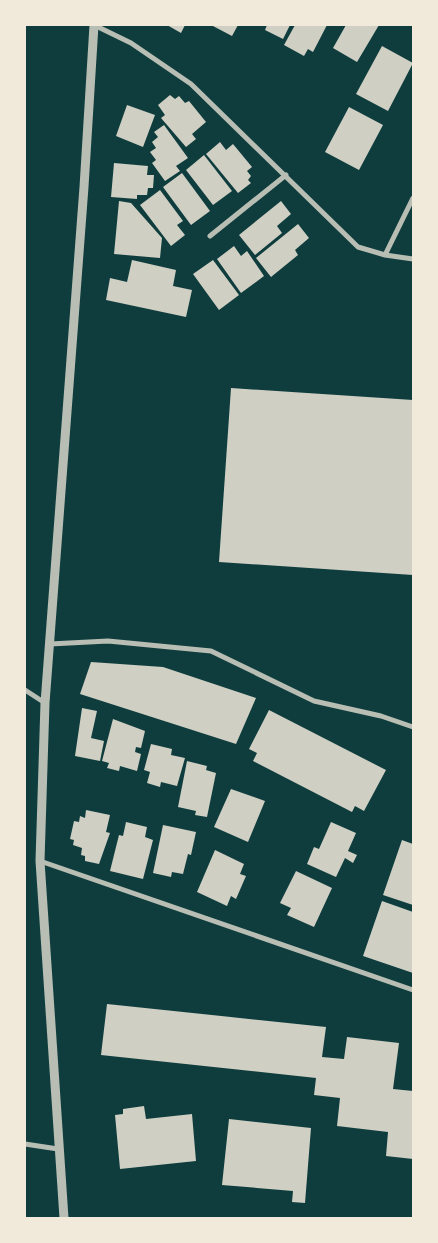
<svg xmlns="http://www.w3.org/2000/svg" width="438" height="1243" viewBox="0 0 438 1243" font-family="Barlow,sans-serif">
<rect width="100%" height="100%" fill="#0f3d3e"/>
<path fill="#cfcfc3" d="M167 25H185L181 33Z
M211 25H238L232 36Z
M267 25H290L283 39 265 30Z
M295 25H327L313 52 308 49 304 56 284 45Z
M346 25H379L357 62 333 48Z
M382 46 413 63 388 111 356 94Z
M170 95 175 99 179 96 185 103 189 101 206 122 192 134 196 139 186 147 161 118 165 115 158 105Z
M127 105 155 115 143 147 116 136Z
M349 107 383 125 359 170 325 152Z
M164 125 188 158 176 166 180 171 165 181 152 163 156 160 150 152 156 148 152 142 158 137 154 132Z
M220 142 226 150 233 144 252 167 247 171 251 176 248 180 251 183 238 193 206 154Z
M204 155 232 191 213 205 186 170Z
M114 163 148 166 147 175H154L153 188H148L147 195H137V199L111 197Z
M182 173 210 211 191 225 163 187Z
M160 190 183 221 177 225 185 235 171 246 140 205Z
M119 201 131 203 162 238 160 258 114 254Z
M281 201 291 214 277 226 282 233 255 255 239 235Z
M298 224 309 238 295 250 298 255 271 277 256 258Z
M234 246 241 256 247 251 264 276 241 293 217 259Z
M132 260 176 270 173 286 192 290 186 317 106 300 110 278 127 282Z
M213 260 239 295 219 310 193 274Z
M231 388 413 400V575L219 562Z
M91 662 163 667 256 698 236 744 80 694Z
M82 708 97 711 91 738 104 741 100 761 75 756Z
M269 710 386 770 364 811 355 806 352 812 253 761 257 753 249 749Z
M113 719 145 731 141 748 136 747 135 752 141 754 137 771 120 766 119 771 107 768 109 763 102 761Z
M151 744 172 749 171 755 185 758 177 786 161 782 160 787 147 783 150 772 144 770Z
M187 761 207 766 206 770 216 773 207 817 195 815 196 811 178 807Z
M231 789 265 801 248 842 214 827Z
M86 810 110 815 106 832 110 833 99 864 85 861V856L81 855 82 848 73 845 74 840 70 839 74 821 79 822 80 816 85 818Z
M126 822 147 827 145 837 153 840 143 879 110 871 119 835 123 836Z
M331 822 356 833 348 851 357 855 353 863 345 858 336 877 307 864 314 847 319 849Z
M163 825 196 832 191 855 188 854 183 874 172 872 171 877 153 873Z
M402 840 413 844V905L383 895Z
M215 850 244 864 240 874 246 876 236 899 231 896 227 906 197 892Z
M296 871 332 888 314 927 287 915 291 908 280 903Z
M382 901 413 912V973L363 956Z
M107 1004 326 1027 322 1057 344 1059 347 1037 399 1043 393 1089 413 1091V1159L386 1156 388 1132 337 1126 340 1098 314 1095 316 1078 101 1055Z
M144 1106 146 1119 192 1114 196 1161 120 1169 115 1115 123 1114V1109Z
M229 1119 311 1128 305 1203 292 1202 293 1191 222 1185Z"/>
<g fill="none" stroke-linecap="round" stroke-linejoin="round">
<path stroke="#b8beb3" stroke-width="5" d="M94 25 131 43 191 84 358 247 385 255 413 259
M210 236 286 175
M385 255 413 198
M50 644 108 641 211 651 314 701 381 716 413 727
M25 690 45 703
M40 861 413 990
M25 1144 58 1149"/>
<path stroke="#b8beb3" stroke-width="9" d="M64 1218 40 861 45 703 84 187 94 25"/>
</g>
<rect width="438" height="1243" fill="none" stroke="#f1e9da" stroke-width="52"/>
</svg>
